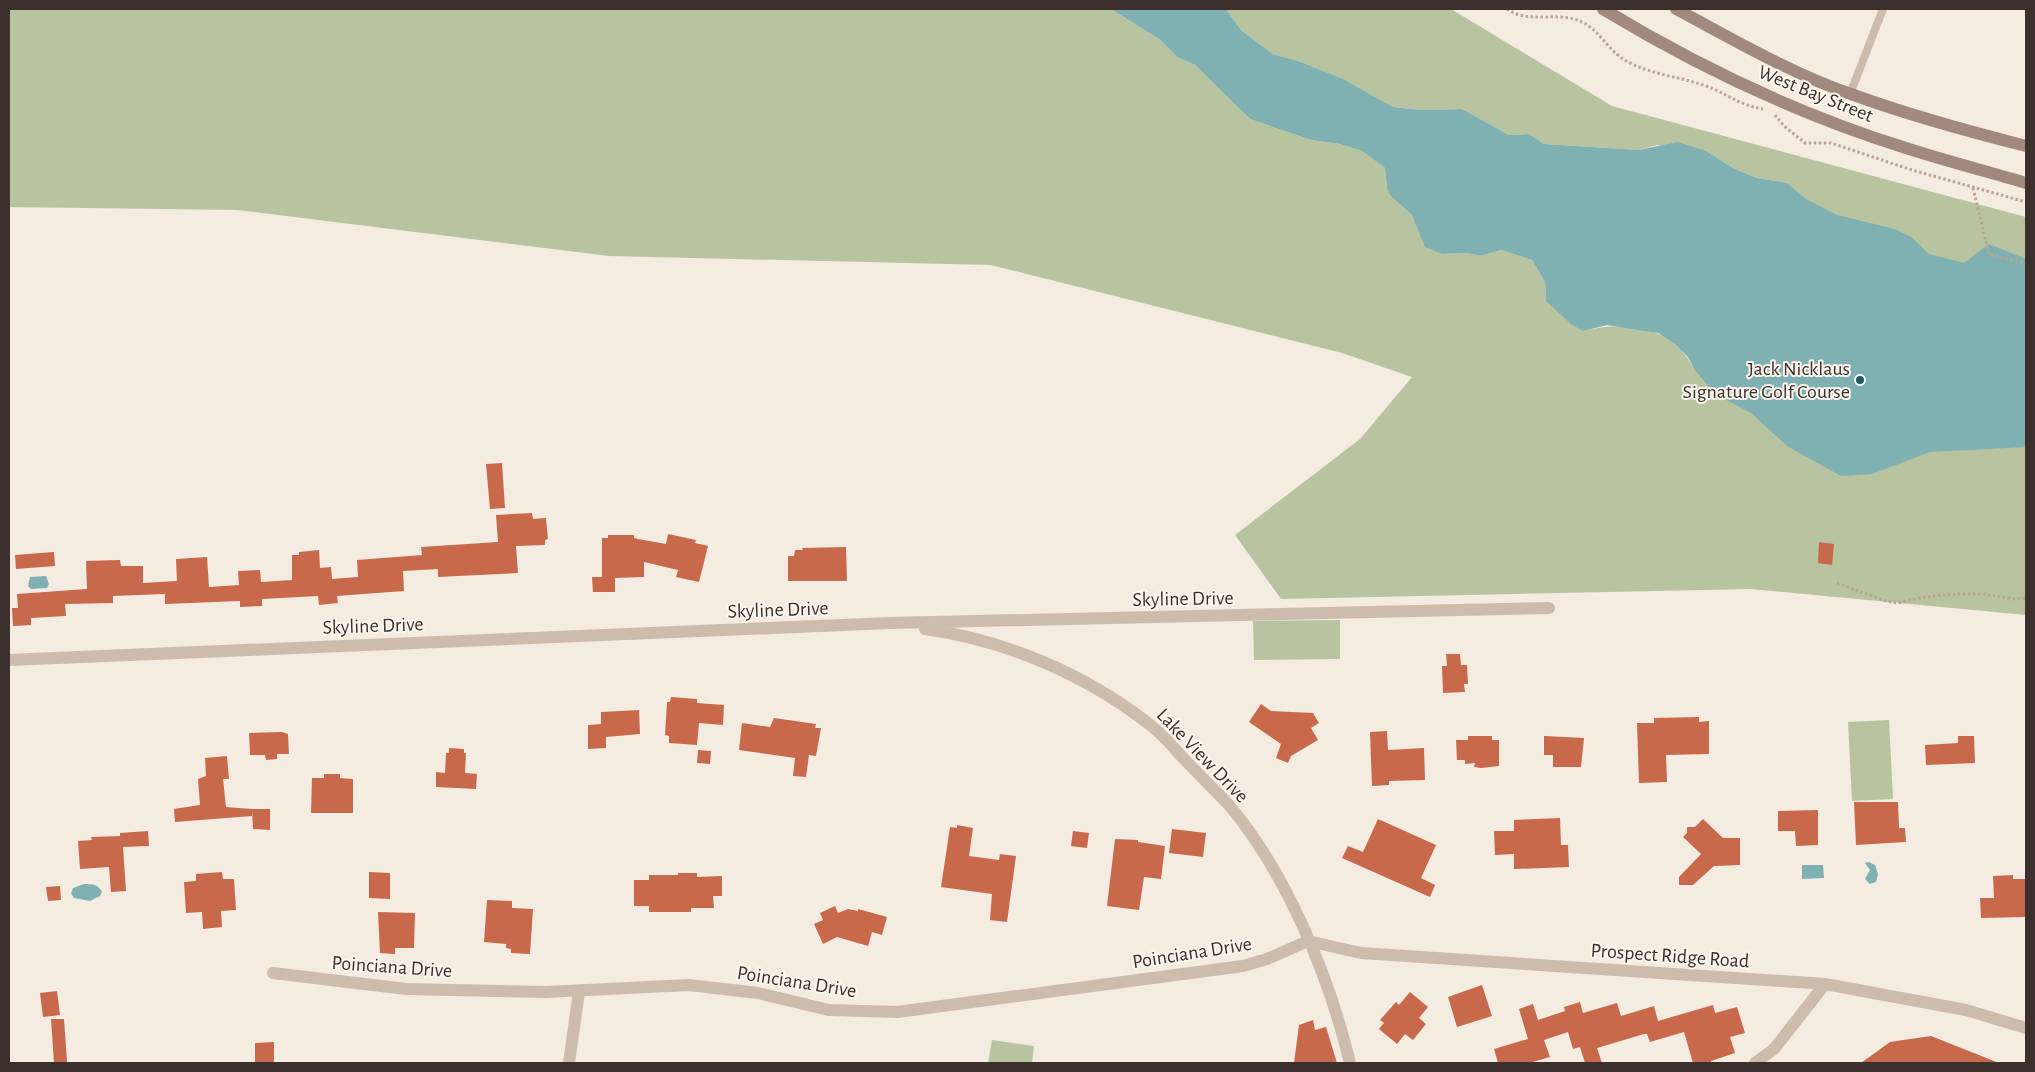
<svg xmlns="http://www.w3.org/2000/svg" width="2035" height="1072" viewBox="0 0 2035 1072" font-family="'Alegreya Sans',sans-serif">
<rect width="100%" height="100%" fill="#f4ebe1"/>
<path fill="#b8c4a0" d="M9 9H1111L1159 39 1177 57 1195 65 1250 119 1311 140 1340 144 1362 151 1385 168 1387 188 1390 194 1412 215 1419 229 1442 254 1468 253 1480 256 1501 250 1532 260 1545 282 1546 301 1583 331C1626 320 1673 326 1694 369L1799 194 1787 183 1757 178 1735 169 1706 151 1657 145 1638 150 1544 144 1529 134 1509 135 1462 109 1423 110 1393 107 1342 79 1301 62 1273 54 1241 30 1226 9H1451L1612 106 2026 217V615L1751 589 1281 599 1235 535 1360 439 1412 377 1342 353 991 265 609 256 237 210 9 207Z
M1340 620V659L1254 660 1253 621Z
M1889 720 1893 799 1852 801 1848 722Z
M992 1040 1034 1046 1032 1063H988Z"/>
<path fill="#7fb0b2" d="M1111 9H1226L1241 30 1273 54 1301 62 1343 79 1393 107 1423 110 1462 109 1509 135 1529 134 1544 144 1638 150 1678 142 1706 151 1735 169 1757 178 1787 183 1806 199 1837 215 1895 229 1911 237 1929 254 1964 263 1989 244 2026 259V447L1930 452 1872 474 1841 476 1787 446 1751 413 1715 394 1694 369 1688 357 1675 344 1658 333 1607 325 1583 331 1571 324 1546 301 1545 282 1532 260 1501 250 1480 256 1468 253 1442 254 1425 247 1412 215 1390 195 1387 188 1385 168 1362 151 1340 144 1311 140 1250 119 1195 65 1177 57 1159 39Z
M46 576 49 584 47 588 31 589 28 586 30 577Z
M1869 862 1875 865 1878 874 1876 882 1870 884 1865 879 1870 870 1865 863Z
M1802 865H1823L1824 878 1802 879Z
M84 884C92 884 98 884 102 892L100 896 90 901 74 898 71 893 73 888Z"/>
<path fill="#c8694b" d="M502 463 505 508 490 509 486 464Z
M532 513 533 519 546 518 548 539 545 540V545L516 546 518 573 438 577V569L403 571 404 591 337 596 338 603 319 605 318 596 262 599V606L240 607V601L165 604V594L113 596V603L65 604 66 616 31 618V625L13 626 12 608H18L17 594 87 589 86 561 120 560 121 566H143V583L177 581 176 559 207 557 209 587 239 585 238 571 260 570 261 582 292 580V555H299V552L319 550 320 568 331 567 332 579 358 577 357 560 422 555 421 547 498 542 496 515Z
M668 534 696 540 695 543 708 546 699 582 676 577 678 570 644 562V577L615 578V592H593L592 577H602V538H608V535H634V538L638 539 666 544Z
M1819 542 1834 544 1832 565 1818 563Z
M846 547 847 581H788V556H794L795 550H803L802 548Z
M54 552 55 566 16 569 15 555Z
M1446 654H1460L1461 665H1467L1468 684H1464L1465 692 1443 693 1442 666H1447Z
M671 697 697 699V703L724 705 723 725 699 723 697 745 669 743V736L665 735 667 702H670Z
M1261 704 1271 711 1313 713 1319 723 1311 728 1318 740 1291 756 1288 763 1276 758 1281 744 1249 722Z
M639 710 640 734 606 737V748L588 749V725L601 724V712Z
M1699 717V722L1709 721V754L1666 755 1667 782 1639 783 1637 723H1654V718Z
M774 718 816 724 815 728H821L816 756 809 755 806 777 793 776 795 758 739 750 742 723 770 727Z
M1387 731 1388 750 1424 748 1425 780 1389 781V785L1372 786 1370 732Z
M282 732 288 734 289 754H277V759L266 760 265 755H250L249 733Z
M1468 736H1492V740H1499V766L1481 768 1474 767 1475 763 1465 764V760H1457L1456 740H1468Z
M1544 736 1584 738 1581 767H1553V755H1544Z
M1958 736H1974L1975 763 1926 765 1925 745 1958 743Z
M449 748 464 749V753H466L465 773 477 774 476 789 436 787V772L445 773 446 753H449Z
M698 750 711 751 710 764 697 763Z
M227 756 229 779H223L226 807 252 809V816L175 822 174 809 200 805 198 779 206 776 205 758Z
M324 774H340V778L353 779V813H311L312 778H324Z
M1854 802H1898L1899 828H1905L1906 842 1856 845Z
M252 809H270V830L253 829Z
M1818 810V845L1796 846 1795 831H1778V811Z
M1560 818 1561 845H1568L1569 867 1514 869V854L1495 855 1494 831H1514V820Z
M1378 819 1436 845 1421 878 1435 885 1430 897 1342 858 1348 846 1363 852Z
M1703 819 1723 838H1740V865L1714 866 1693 885H1679V877L1701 854 1683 837 1687 833V827H1695Z
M957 825 973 828 969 856 999 860 1000 854 1016 856 1007 922 990 920 992 894 941 887 950 827 957 828Z
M1172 829 1206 833 1203 857 1169 853Z
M148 831 149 846 123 847 126 891 111 892 109 867 80 869 78 841 92 840 91 837 120 836V833Z
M1073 831 1089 833 1087 848 1071 846Z
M1115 839 1138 840V842L1165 846 1161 879 1144 877 1139 910 1107 906Z
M222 872 223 879H234L236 910 221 911 222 927 203 929 202 912 186 913 184 882 196 881V874Z
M369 872 390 873V899L369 898Z
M678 873H697V877L722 876V896H713L714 908H691V912H649V906H634V880H649V875H678Z
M2013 875V879H2026V917L1981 918 1980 898H1994L1993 876Z
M60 886 61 900 48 901 46 887Z
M487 900 512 901V908L533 909 530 954 511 953V949L506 948V944L484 942Z
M835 906 838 913 848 909 858 911V909L887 917 882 935 872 932 868 946 837 937 823 944 814 924 823 920 820 913Z
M378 912 415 913 414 948H395V954L380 953Z
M1482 985 1492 1016 1457 1027 1448 997Z
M57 991 60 1015 43 1017 40 993Z
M1410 992 1428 1007 1419 1018 1426 1024 1413 1040 1405 1034 1397 1044 1379 1029 1384 1023 1380 1020 1396 1002 1399 1005Z
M1580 1002 1583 1013 1617 1003 1621 1016 1654 1006 1658 1021 1713 1005 1715 1013 1737 1007 1745 1033 1730 1037 1735 1053 1711 1061 1712 1063H1693L1684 1032 1650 1042 1647 1034H1644L1597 1048 1602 1063H1585L1580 1047 1573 1049 1568 1032 1544 1040 1550 1057 1529 1063H1498L1494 1049 1528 1039 1519 1009 1533 1004 1538 1020 1565 1011 1564 1007Z
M51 1019H64L67 1062 54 1063Z
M1313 1020 1315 1030 1326 1027 1337 1063H1294L1299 1025Z
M1931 1036 1999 1063H1861L1890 1042Z
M274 1042V1063H255V1043Z"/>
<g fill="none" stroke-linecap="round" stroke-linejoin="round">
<path stroke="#b9a596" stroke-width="3" stroke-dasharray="2.5 2.5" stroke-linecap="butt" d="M1507 9C1526 23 1553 13 1574 19 1597 25 1605 47 1623 59 1647 74 1677 76 1703 85 1725 92 1738 105 1763 109
M1775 115 1784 126 1805 143H1831L1912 170 2026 202
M1973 188 1989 254 2026 264
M1837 583 1886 601 1898 603 1924 597 1957 594H1984L2014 599 2026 598"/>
<path stroke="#cdbbac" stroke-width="8" d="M1850 94 1883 9"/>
<path stroke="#cdbbac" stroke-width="12" d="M925 629C1005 640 1085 674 1149 724 1164 735 1176 751 1189 764 1202 778 1216 791 1229 805 1287 874 1329 976 1350 1063
M9 660 890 623 1549 608
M1308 941 1361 953 1825 984 1966 1010 2026 1028
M273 973 406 989 546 992 689 985 758 993 829 1010 897 1012 1243 966 1267 959 1308 941
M569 1063 579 992
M1755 1063 1774 1049 1825 984"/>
<path stroke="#a18a7d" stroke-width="12" d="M1603 9C1697 66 1800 115 1906 148 1946 161 1986 171 2026 183
M1676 9C1731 38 1792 74 1851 94 1908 115 1967 131 2026 146"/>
</g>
<circle fill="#1f5a5e" stroke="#fbf5ee" stroke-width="2" cx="1860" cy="380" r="5"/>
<g text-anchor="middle" stroke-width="4" stroke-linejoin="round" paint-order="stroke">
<g font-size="20" fill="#3b302b" stroke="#fbf5ee">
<text transform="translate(1816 93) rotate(22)" y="7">West Bay Street</text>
<text transform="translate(1183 598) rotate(-1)" y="7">Skyline Drive</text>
<text transform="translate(778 609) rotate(-2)" y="7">Skyline Drive</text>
<text transform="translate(373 625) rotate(-2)" y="7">Skyline Drive</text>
<text transform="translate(1203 755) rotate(46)" y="7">Lake View Drive</text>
<text transform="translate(1192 952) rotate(-9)" y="7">Poinciana Drive</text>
<text transform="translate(1670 955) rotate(4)" y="7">Prospect Ridge Road</text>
<text transform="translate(392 966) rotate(4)" y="7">Poinciana Drive</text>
<text transform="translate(797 981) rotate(9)" y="7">Poinciana Drive</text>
</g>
<g font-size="20" fill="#3b302b" stroke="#fbf5ee" text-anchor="end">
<text x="1850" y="375">Jack Nicklaus<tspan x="1850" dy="23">Signature Golf Course</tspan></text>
</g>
</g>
<rect width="2035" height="1072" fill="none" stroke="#3b302b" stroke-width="20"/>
</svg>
